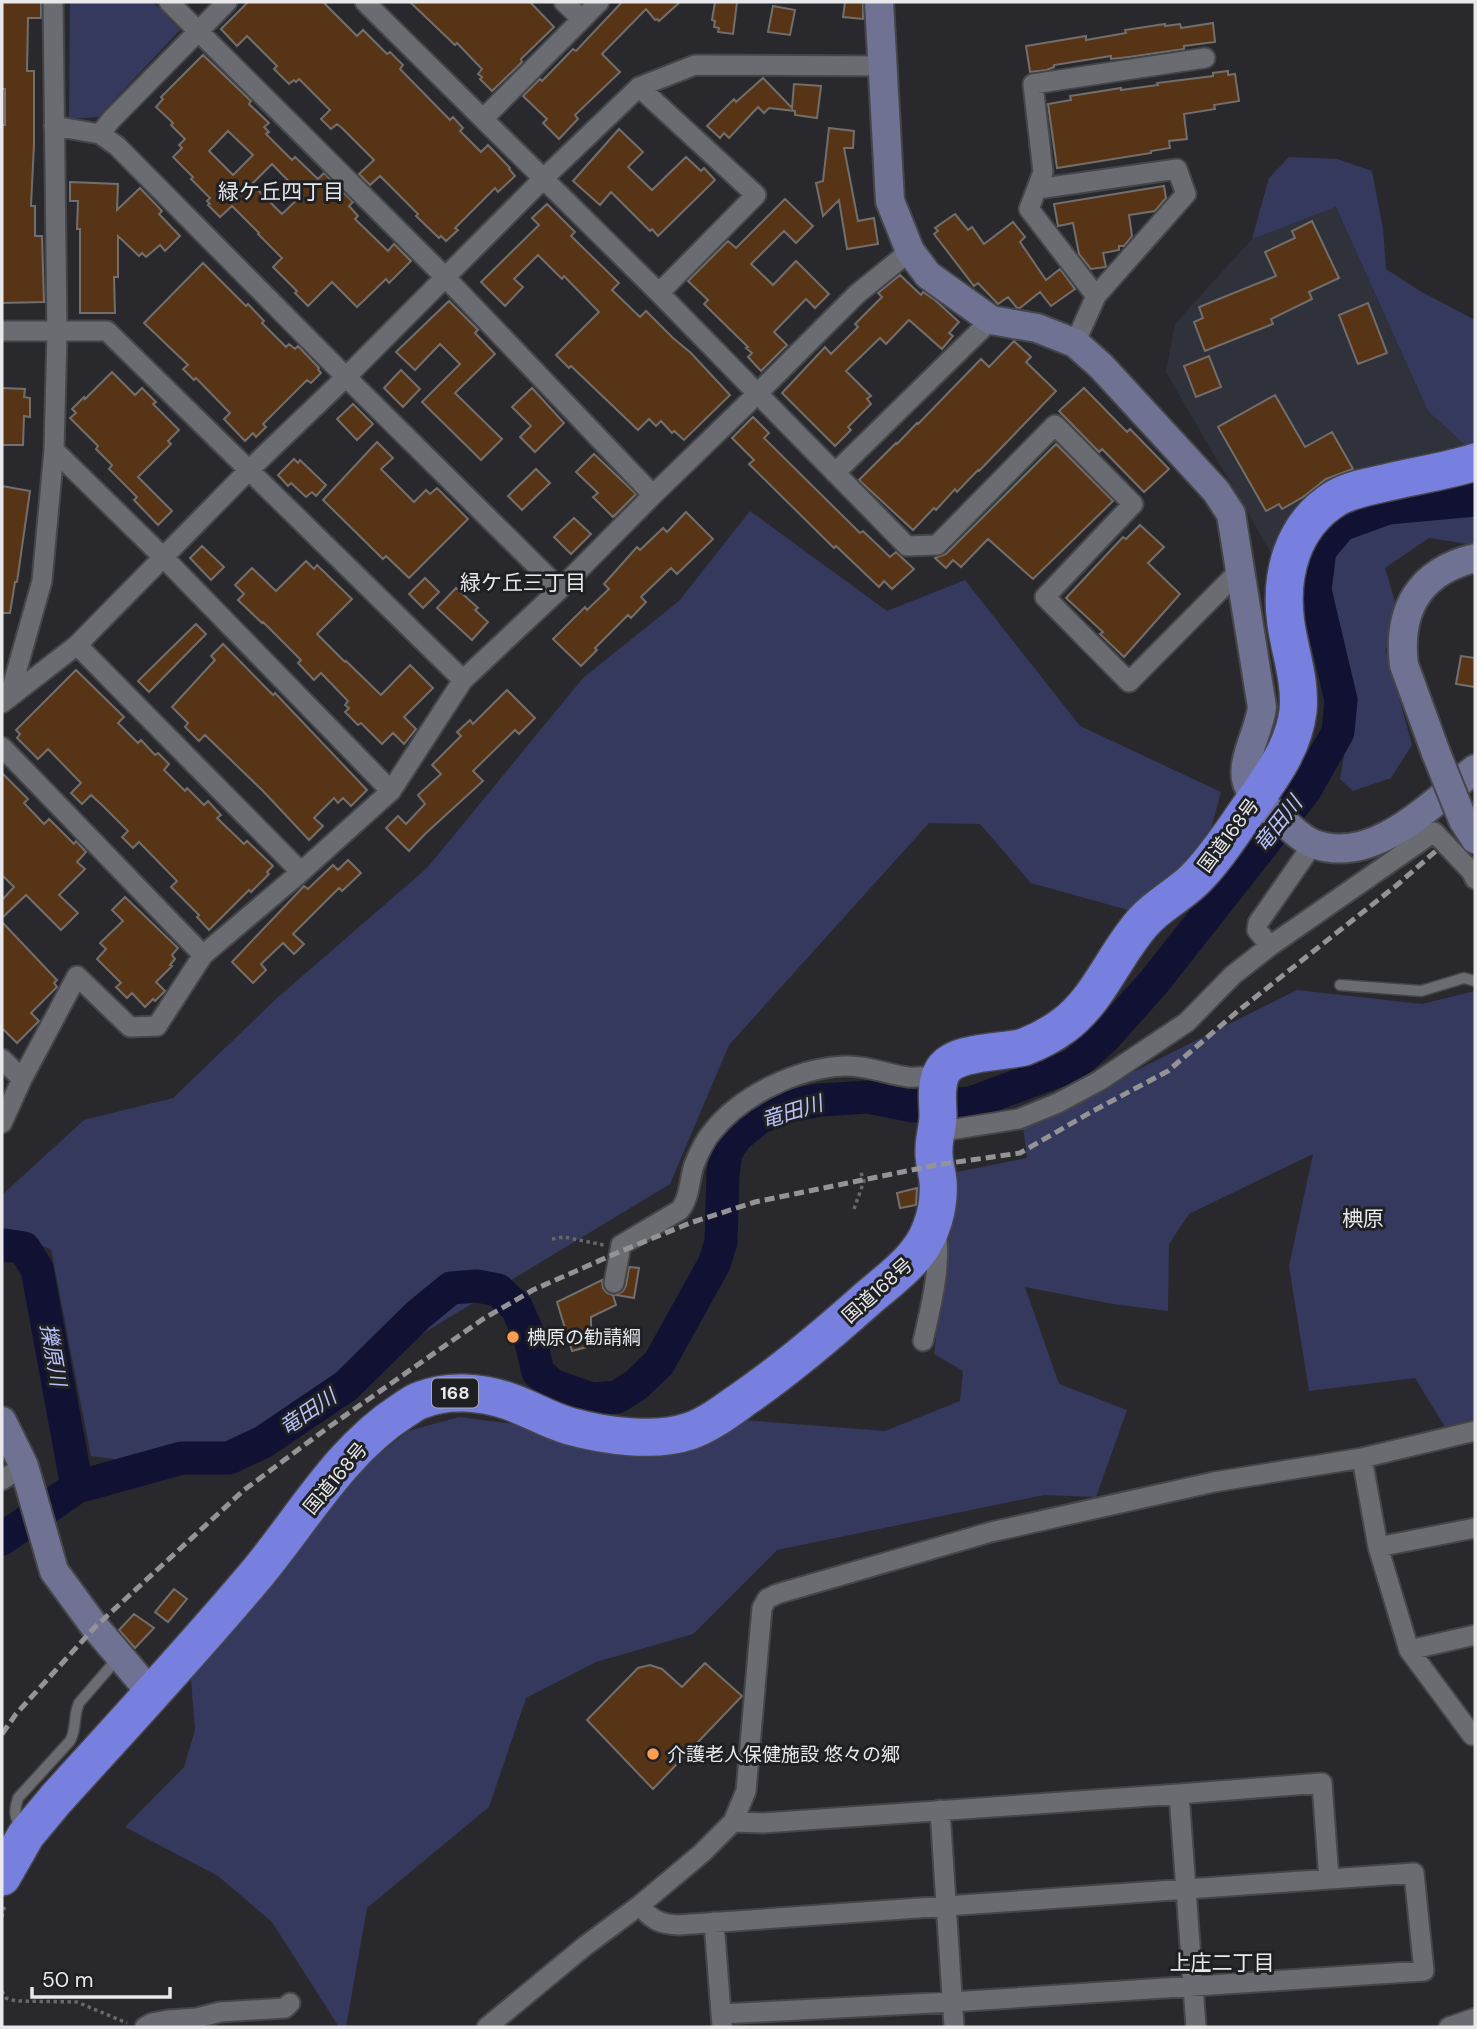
<svg xmlns="http://www.w3.org/2000/svg" width="1477" height="2029" viewBox="0 0 1477 2029" font-family="'DM Sans','Noto Sans JP',sans-serif">
<rect width="100%" height="100%" fill="#29292d"/>
<path fill="#30323b" d="M1336 207 1428 411 1465 445 1391 463 1274 558 1166 372 1175 324 1252 239Z"/>
<path fill="#35395d" d="M70 2H153L180 30 98 117 69 119Z
M1289 157 1337 159 1372 171 1383 229 1386 269 1420 291 1475 320V441L1465 445 1428 411 1336 207 1252 239 1269 178Z
M1445 509 1475 515V545L1429 538 1385 568 1395 602 1386 651 1412 745 1391 778 1353 791 1340 779 1354 701 1322 589 1328 553 1344 531 1389 515Z
M750 511 887 611 965 580 1080 726 1221 792 1206 847 1135 912 1031 883 980 824 929 823 729 1045 670 1184 197 1470 91 1456 51 1249 6 1234 2 1236V1195L84 1120 173 1098 277 998 427 868 583 678 679 601Z
M1297 990 1422 1004 1475 991V1419L1445 1427 1415 1378 1309 1391 1289 1266 1313 1154 1189 1214 1169 1244 1168 1311 1113 1304 1025 1287 1059 1384 1127 1410 1096 1497 1044 1495 777 1550 693 1634 596 1662 526 1698 489 1807 367 1908 346 2027H339L272 1922 218 1876 125 1827 184 1767 195 1730 190 1667 346 1481 408 1431 459 1417 515 1424 612 1448 744 1420 885 1431 960 1401 963 1371 934 1354 957 1172 1027 1158 1023 1127Z"/>
<g fill="none" stroke-linecap="round" stroke-linejoin="round">
<path stroke="#111134" stroke-width="33" d="M2 1246 5 1245 24 1248 37 1269 77 1487
M2 1539 77 1487 182 1458H229L263 1442 346 1386 418 1315 451 1288 477 1286 498 1290 517 1308 530 1338 538 1372 552 1385 592 1399 617 1397 636 1385 659 1363 714 1264 721 1242 723 1174 726 1152 737 1136 759 1118 789 1106 820 1100 868 1097 913 1106 971 1103 1074 1065 1105 1037 1154 982 1262 845 1305 790 1338 732 1341 700 1315 590 1320 550 1341 525 1388 508 1475 500"/>
</g>
<path fill="#583417" stroke="#726e6b" stroke-width="2" fill-rule="evenodd" d="M2 2H41V18H28L27 71H34V144L31 206H35V236H42L44 302 2 303V125H5V89H2Z
M248 2H323L357 36 363 30 387 54 390 52 403 65 400 69 450 120 453 117 463 128 460 131 481 152 488 145 510 168 509 169 515 176 498 192 495 188 455 228 458 230 446 241 441 236 439 238 416 216 418 214 380 176 370 185 359 174 374 160 342 128 337 124 331 129 321 119 330 110 299 79 296 82 294 80 289 84 274 69 277 66 247 36 237 46 221 29Z
M410 2H530L554 27 521 59 522 62 492 91 480 79 482 77 478 74 482 69 457 43 455 45Z
M622 2H680L659 21 657 19 655 20 646 9 602 54 620 72 575 115 578 119 559 139 543 123 547 119 523 96 540 79 542 81 573 49 576 51Z
M715 2H737L733 34 718 32 719 28 714 27 715 21 712 20Z
M845 2H863V19L843 17Z
M773 6 795 10 790 35 768 32Z
M1213 23 1215 42 1184 46V49L1129 57 1111 59V56L1054 65V67L1047 70 1030 72 1026 46 1086 36V40L1126 33 1125 30 1165 24V26L1180 24 1181 28Z
M203 55 251 101 249 104 269 123 264 127 269 132 266 134 292 160 295 157 318 179 324 173 353 202 349 206 358 216 355 219 388 251 394 244 411 261 389 283 386 279 357 307 332 282 308 306 295 293 297 291 273 267 282 258 258 234 259 233 232 206 220 217 208 205 210 204 207 201 210 198 191 179 193 177 173 157 182 148 179 145 185 139 171 125 173 123 156 107 163 99 161 97ZM228 131 253 155 233 175 209 151ZM272 164 302 195 282 214 252 184Z
M1228 71V75L1235 74 1239 101 1214 105 1215 109 1184 114 1187 139 1169 141 1170 148 1151 151V153L1057 168 1048 104 1071 100 1070 96 1121 88V90L1158 85 1157 83 1213 76V73Z
M763 78 792 108 794 84 821 86 817 118 795 115V111L769 108 764 113 758 107 729 138 724 133 720 138 707 126 734 99 736 102Z
M829 128 854 131 853 148H844L858 221 874 218 878 244 847 249 839 200 823 216 816 183 823 181Z
M619 129 643 152 628 167 652 190 686 157 701 171 704 168 715 180 658 236 652 229 650 231 611 192 600 205 573 181Z
M70 182 118 184 117 210 140 188 162 211 159 214 180 236 165 251 160 245 146 257 142 253 139 256 118 236V277H114L115 313H80V229H77L78 201H70Z
M1164 186 1166 198 1155 211 1129 215 1132 236 1124 246H1119V250L1103 253 1106 267 1091 269 1079 254 1073 223 1058 226 1054 204Z
M785 199 813 226 796 243 784 231 751 264 773 285 796 261 829 294 815 308 806 299 774 332 787 345 761 371 748 357 752 353 746 348 748 347 704 304 708 300 688 281 728 241 736 248Z
M547 204 575 232 571 236 619 283 612 290 640 317 646 311 673 338 691 353 730 395 684 440 674 431 672 433 661 421 656 426 649 419 638 430 571 366 569 368 556 355 599 312 564 276 562 279 538 255 514 279 523 287 505 306 481 282 539 225 532 218Z
M955 214 968 230 972 227 984 244 1013 222 1025 237 1020 242 1046 280 1060 269 1075 289 1051 306 1040 292 1020 308H1017L1008 297 998 304 978 283 974 286 934 234 938 231 935 228Z
M1312 221 1339 278 1309 292 1312 299 1271 319 1273 324 1205 351 1194 322 1203 318 1199 307 1276 276 1265 252 1295 238 1292 231Z
M203 263 246 306 248 304 264 321 262 323 286 347 289 344 295 349 298 346 319 368 318 369 321 373 311 383 307 380 263 424 266 427 256 437 253 433 245 441 224 419 230 413 196 378 194 380 183 369 188 365 144 323Z
M900 275 921 295 923 292 935 300 959 322 949 333 953 336 942 349 909 320 886 344 880 338 846 371 871 396 867 399 871 404 848 427 851 430 835 446 782 393 825 347 831 354 858 327 855 324 882 297 878 293Z
M449 301 478 330 475 333 495 354 455 393 502 439 481 460 422 402 460 364 440 344 415 370 396 352Z
M1368 303 1387 353 1358 364 1339 315Z
M1014 341 1031 357 1026 362 1056 391 979 471 978 470 957 492 955 489 936 510 934 508 913 530 859 480 896 443 897 444 917 423 918 424 981 359 989 367Z
M1209 356 1221 387 1196 397 1184 366Z
M401 370 420 389 403 407 384 388Z
M112 372 135 395 142 388 156 402 153 404 179 430 168 441 171 444 138 477 172 511 158 525 134 500 137 497 109 469 112 465 96 449 98 446 70 418 76 413 72 409 84 397 85 399Z
M2 388 25 389 24 397 30 398V417L24 416 23 445H2Z
M532 388 564 423 535 452 520 437 531 426 512 407Z
M1084 388 1127 432 1130 429 1169 469 1144 492 1102 449 1099 452 1059 411Z
M1275 395 1305 447 1332 432 1353 469 1326 479 1303 497 1282 509 1279 504 1266 511 1218 427Z
M353 404 373 424 357 440 337 419Z
M753 417 769 433 764 438 860 533 863 531 890 557 896 552 914 569 892 589 884 581 879 587 836 546 834 548 749 464 754 460 732 438Z
M377 442 393 458 381 469 414 502 426 490 430 494 437 488 468 519 409 578 386 556 383 559 323 500Z
M1056 444 1113 501 1033 579 988 539 961 567 953 560 946 568 935 558 946 554Z
M594 454 636 494 613 517 593 497 598 493 576 472Z
M294 459 298 463 300 460 326 485 316 496 312 492 306 497 291 483 288 486 278 475Z
M536 469 550 483 522 510 508 496Z
M2 486 30 491 17 582H15L10 613H2Z
M686 512 713 539 677 574 671 568 641 597 646 602 631 618 628 615 595 648 597 650 581 666 553 639 585 607 587 610 609 589 604 584 637 547 640 550 663 528 667 532Z
M574 518 591 534 571 554 554 537Z
M1140 525 1164 547 1148 563 1180 594 1124 657 1100 634 1103 632 1066 598 1123 537 1126 539Z
M202 546 224 567 211 580 190 558Z
M306 561 314 569 317 565 352 599 317 634 345 662 346 661 381 695 410 665 433 688 404 717 416 729 404 744 393 733 382 744 361 723 358 725 345 712 349 708 345 705 348 701 321 673 314 680 298 663 301 660 263 622 262 623 238 600 244 594 235 585 252 568 276 591Z
M425 578 439 592 423 608 409 594Z
M456 588 478 608 475 610 488 622 472 640 437 608Z
M196 624 206 634 149 692 138 681Z
M223 644 273 695 275 693 367 790 351 806 343 798 338 803 334 798 314 818 323 826 309 840 263 791 205 735 199 741 185 727 188 723 172 707 215 660 211 656Z
M1461 656 1475 658V687L1456 684Z
M76 670 124 717 118 723 138 743 141 740 155 755 158 753 169 764 164 770 185 791 187 788 204 805 208 801 221 815 217 818 244 844 247 841 273 866 267 872 269 874 251 892 249 890 209 930 197 917 199 915 171 887 177 881 139 842 133 848 122 837 128 831 102 805 91 795 82 804 71 793 81 783 48 749 38 759 17 738 20 734 16 730Z
M507 690 535 718 519 734 515 730 473 771 483 781 425 834 409 851 386 828 398 816 406 824 425 804 418 795 441 774 432 765 461 736 457 732 470 720 473 724Z
M2 773 28 799 24 803 44 824 49 819 74 844 76 841 86 852 77 862 85 869 59 895 78 913 61 930 26 895 3 917 2 916V900L14 887 2 875Z
M348 860 361 873 342 891 339 888 293 934 304 944 294 954 283 943 261 964 266 970 253 983 232 962 304 886 308 889 333 865 338 870Z
M125 897 178 948 172 955 175 959 170 965 172 966 156 982 165 991 155 1001 153 999 145 1007 132 993 127 998 116 987 121 983 97 959 106 949 100 943 123 921 112 910Z
M2 922 57 980 54 983 57 987 31 1013 39 1021 17 1043 2 1028Z
M917 1188 916 1205 900 1208 897 1193Z
M629 1267 639 1268 634 1298 616 1295 623 1291 626 1286Z
M602 1280 603 1288 607 1293 613 1295 616 1305 591 1317V1346L572 1351 557 1302Z
M174 1589 187 1599 168 1622 155 1612Z
M134 1614 154 1628 135 1648 119 1630Z
M705 1663 742 1696 653 1789 587 1720 638 1668 650 1665 662 1669 682 1687Z"/>
<g fill="none" stroke-linecap="round" stroke-linejoin="round">
<g stroke="#454649" stroke-width="13">
<path id="lane" d="M1340 985 1421 991 1464 978 1475 981
M22 1829C14 1818 14 1810 18 1798L70 1741C77 1729 73 1716 79 1703L117 1659"/>
</g>
<g stroke="#454649" stroke-width="23">
<path id="street" d="M169 2 445 277 653 495
M365 2 659 293 907 546 937 545 1055 425 1133 504 1045 597 1129 682 1241 569
M564 2 582 19
M639 87 756 195 659 293
M483 119 599 2
M54 126 100 134 117 146 346 377 560 589
M100 134 111 120 227 2
M1037 189 1177 169 1186 194 1096 296
M2 331H107L463 680
M1075 343 1096 296 1029 209 1043 172 1033 84 1205 58
M54 450 164 558 391 791
M835 473 991 320
M77 645 301 872
M9 698 42 581 54 450 57 332 53 2
M2 703 77 645 249 470 346 377 544 178 639 87 695 65 884 66
M2 747 203 955
M1270 946 1257 930 1258 923 1313 844
M2 1059 22 1079
M2 1123 22 1079 77 976 130 1027 157 1026 203 955 301 872 391 791 463 680 560 589 653 495 758 393 857 294 910 251
M937 1132 1019 1119 1058 1103 1099 1081 1187 1022 1233 975 1270 946 1434 832 1471 871 1475 879
M614 1283 621 1245 680 1210C690 1197 689 1181 694 1165 698 1155 705 1140 712 1132 741 1095 798 1068 844 1066 866 1065 886 1074 908 1077 919 1078 930 1075 940 1077
M923 1341C930 1311 942 1263 936 1233
M1362 1458 1378 1547 1409 1650 1472 1735 1475 1734
M2 1480 24 1466
M1378 1547 1475 1528
M1409 1650 1475 1635
M1179 1794 1196 2027
M940 1810 954 2027
M733 1822 763 1823 1179 1794 1322 1783 1329 1879
M640 1905C651 1920 660 1924 678 1925L1414 1873 1424 1971 952 2002 721 2014
M714 1922 722 2026
M145 2027 152 2023 168 2020 197 2018 220 2012 285 2008 290 2003
M487 2027 585 1946 640 1905 702 1853 733 1822 746 1791 762 1608 767 1599 777 1594 991 1532 1214 1482 1362 1458 1475 1431
M1449 2027 1475 2018"/>
</g>
<g stroke="#454649" stroke-width="32">
<path id="secondary" d="M879 2 890 201 910 251 928 275 991 320 1037 328 1075 343 1101 366 1216 491 1231 514 1262 707C1260 729 1242 758 1246 779 1249 797 1271 810 1284 822 1293 830 1303 840 1314 844 1374 866 1432 803 1475 769
M1436 753 1404 665C1397 609 1420 571 1475 558
M1463 820 1475 839
M2 1421 24 1466 54 1571 95 1627 152 1694"/>
</g>
<g stroke="#454649" stroke-width="40">
<path id="highway" d="M2 1877 26 1835 56 1799C123 1725 191 1652 255 1576 302 1520 340 1451 402 1411 409 1407 414 1402 421 1400 448 1389 481 1392 508 1401 529 1408 548 1420 569 1426 605 1436 655 1443 690 1431 710 1424 729 1409 746 1397 789 1367 829 1333 867 1299 883 1285 903 1271 916 1254 932 1235 940 1206 938 1181 937 1171 933 1160 934 1149 934 1137 938 1127 938 1116 938 1102 935 1085 942 1072 953 1050 1001 1053 1024 1047 1037 1042 1052 1034 1063 1026 1099 1000 1114 954 1144 921 1158 905 1179 895 1195 879 1218 856 1236 826 1255 800 1274 773 1294 745 1298 711 1301 682 1290 652 1286 624 1279 575 1292 525 1336 498 1352 489 1371 486 1389 482 1418 475 1447 471 1475 462"/>
</g>
<path stroke="#68686c" stroke-width="3.5" stroke-dasharray="3.5 3.5" stroke-linecap="butt" d="M854 1209 864 1181 860 1170
M552 1239 564 1237 604 1245
M2 1917 5 1904
M2 1991 6 1998 16 2001 77 2002 127 2023"/>
<use href="#lane" stroke="#6b6c71" stroke-width="10"/>
<use href="#street" stroke="#6b6c71" stroke-width="19"/>
<use href="#secondary" stroke="#6f7292" stroke-width="28"/>
<use href="#highway" stroke="#7880df" stroke-width="37"/>
<path stroke="#949497" stroke-width="5" stroke-dasharray="10 5" stroke-linecap="butt" d="M2 1734 16 1714 95 1627 244 1490 326 1429 483 1319 533 1290 619 1252 690 1223 755 1202 936 1165 1020 1153 1093 1111 1168 1071 1238 1011 1397 885 1437 850"/>
<g stroke="#454649" stroke-width="32" stroke-linecap="butt">
<path id="secondary-bridge" d="M1436 753 1463 820"/>
</g>
<use href="#secondary-bridge" stroke="#6f7292" stroke-width="28"/>
</g>
<g fill="#fc9e52" stroke="#1f2024" stroke-width="2.5">
<circle cx="513" cy="1337" r="7"/>
<circle cx="653" cy="1754" r="7"/>
</g>
<g text-anchor="middle" stroke-width="6" stroke-linejoin="round" paint-order="stroke">
<rect fill="#1f2024" stroke="#acadb0" stroke-width="2" x="432" y="1378.5" width="46" height="29" rx="5"/>
<g font-size="18" font-weight="bold" fill="#e9e9ec">
<text x="455" y="1399">168</text>
</g>
<g font-size="19" fill="#e9e9ec" stroke="#1f2024">
<text transform="translate(1228 835) rotate(-53)" y="7">国道168号</text>
<text transform="translate(877 1290) rotate(-42)" y="7">国道168号</text>
<text transform="translate(335 1478) rotate(-50)" y="7">国道168号</text>
</g>
<g font-size="19" fill="#e9e9ec" stroke="#1f2024" text-anchor="start">
<text x="527" y="1344">椣原の勧請綱</text>
<text x="667" y="1761">介護老人保健施設 悠々の郷</text>
</g>
<g font-size="21" fill="#e9e9ec" stroke="#1f2024">
<text x="281" y="199">緑ケ丘四丁目</text>
<text x="523" y="590">緑ケ丘三丁目</text>
<text x="1363" y="1226">椣原</text>
<text x="1222" y="1970">上庄二丁目</text>
</g>
<g font-size="21" font-style="italic" fill="#b9c1f8" stroke="#1f2024">
<text transform="translate(1278 824) rotate(-52)" y="7">竜田川</text>
<text transform="translate(792 1112) rotate(-17)" y="7">竜田川</text>
<text transform="translate(53 1355) rotate(80)" y="7">擽原川</text>
<text transform="translate(308 1412) rotate(-34)" y="7">竜田川</text>
</g>
</g>
<rect width="1477" height="2029" fill="none" stroke="#e9e9ec" stroke-width="7"/>
<path d="M32 1987v10h138v-10" fill="none" stroke="#e9e9ec" stroke-width="3.5"/>
<text x="42" y="1987" font-size="21" fill="#e9e9ec" stroke="#1f2024" stroke-width="5" paint-order="stroke">50 m</text>
</svg>
